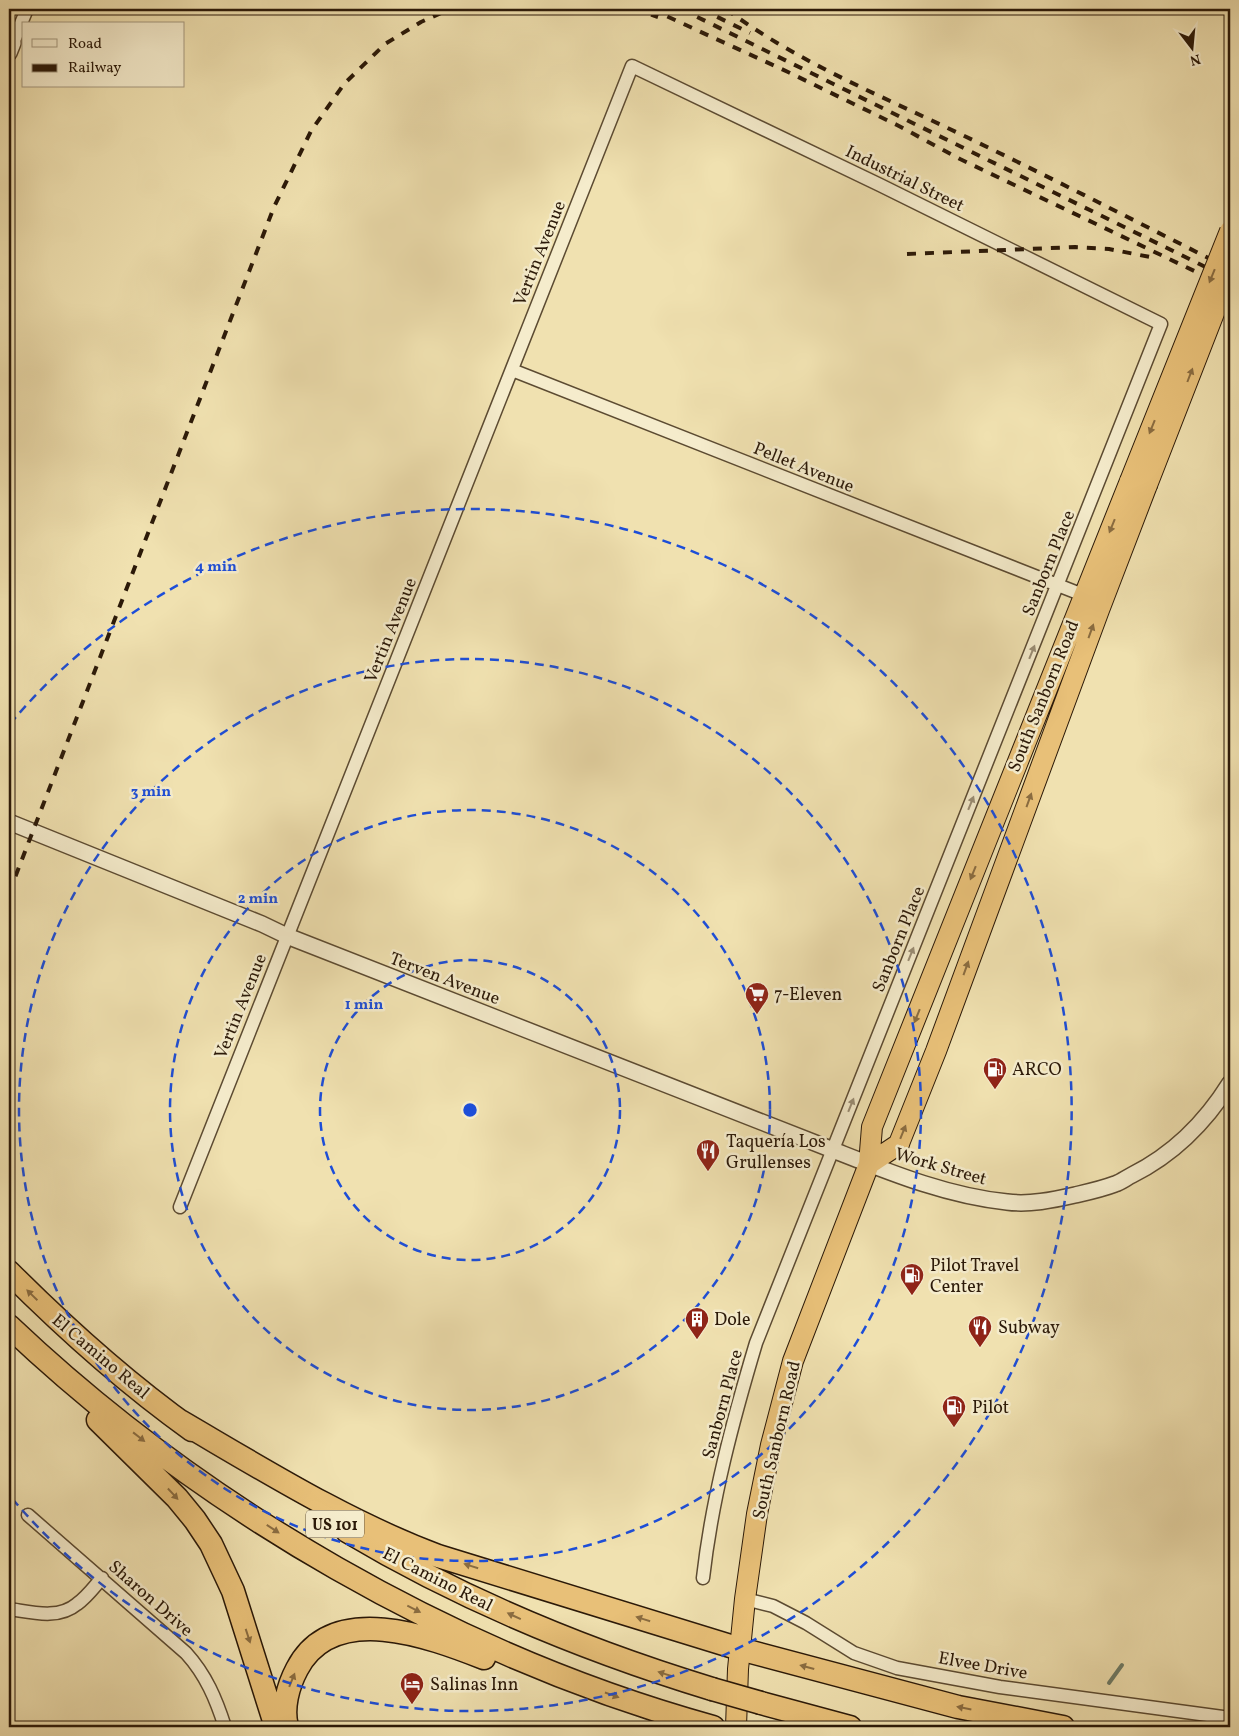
<svg xmlns="http://www.w3.org/2000/svg" width="1239" height="1736" viewBox="0 0 1239 1736" font-family="Vollkorn,serif">
<rect width="100%" height="100%" fill="#f0e1b0"/>
<filter id="stains"><feTurbulence type="fractalNoise" baseFrequency=".004" numOctaves="4"/><feColorMatrix values="0 0 0 0 .2 0 0 0 0 .09 0 0 0 0 .02 0 0 0 .5 -.17"/></filter>
<radialGradient id="worn" r=".72"><stop offset=".6" stop-color="#630" stop-opacity="0"/><stop offset="1" stop-color="#630" stop-opacity=".3"/></radialGradient>
<g fill="none" stroke-linecap="round" stroke-linejoin="round">
<path stroke="#6e7c68" stroke-width="4" d="M1109 1683 1122 1665"/>
<g stroke="#5c4b32" stroke-width="15">
<path id="minor" d="M13 43 27 9
M512 370 1083 595
M180 1207 632 66 880 185 1161 324 756 1343C733 1420 712 1498 703 1578
M28 1515 186 1653C206 1675 216 1699 225 1727
M745 1599 773 1606 806 1623 854 1653 897 1668 1000 1687 1230 1718
M9 1609C31 1612 58 1620 77 1604 87 1597 94 1587 102 1578"/>
</g>
<g stroke="#5c4b32" stroke-width="18">
<path id="tertiary" d="M9 41 13 43 9 53
M9 822 262 924 287 936 833 1150C889 1172 947 1196 1007 1202 1029 1205 1053 1200 1075 1195 1088 1192 1102 1189 1115 1184 1121 1182 1126 1178 1132 1175 1174 1154 1205 1123 1230 1083"/>
</g>
<g stroke="#2b1908" stroke-width="22">
<path id="trunk" d="M869 1164 899 1144 900 1141 936 1051 1099 610 1147 485
M736 1727 738 1669 745 1599 757 1514 771 1445 793 1361 869 1164 872 1127 1130 481"/>
</g>
<g stroke="#2b1908" stroke-width="25">
<path id="motorway" d="M9 1272C66 1329 126 1383 192 1430
M9 1326C202 1509 456 1656 713 1727
M98 1420 177 1498 195 1520 211 1544 233 1591 276 1727
M180 1421C264 1470 347 1522 438 1556L740 1649 958 1707 1063 1727
M347 1531C461 1599 584 1650 712 1689
M761 1703 850 1727
M287 1727C282 1708 288 1686 297 1669 333 1600 430 1637 484 1658"/>
</g>
<use href="#minor" stroke="#f5eccc" stroke-width="12"/>
<use href="#tertiary" stroke="#f5eccc" stroke-width="15"/>
<use href="#trunk" stroke="#e8c078" stroke-width="20"/>
<use href="#motorway" stroke="#e8c078" stroke-width="22"/>
<path stroke="#2b1908" stroke-width="4" stroke-dasharray="9 9" stroke-linecap="butt" d="M634 9 658 17
M651 9 788 72 897 125 960 159 1230 288
M681 9 1230 279
M701 9 750 33
M726 9C796 61 877 94 956 132 1048 176 1139 223 1230 269
M907 254 1075 247 1109 249 1155 258
M9 893 274 207 311 131 344 84 385 44 421 22 450 9"/>
<g stroke="#2b1908" stroke-width="22" stroke-linecap="butt">
<path id="trunk-bridge" d="M1130 481 1230 231
M1147 485 1230 272"/>
</g>
<g stroke="#2b1908" stroke-width="25" stroke-linecap="butt">
<path id="motorway-bridge" d="M712 1689 761 1703"/>
</g>
<use href="#trunk-bridge" stroke="#e8c078" stroke-width="20"/>
<use href="#motorway-bridge" stroke="#e8c078" stroke-width="22"/>
</g>
<defs><path id="oneway-solid" d="M-6-.8H1V-3.2L6.5 0L1 3.2V.8H-6Z" transform="scale(1.25)"/></defs>
<g fill="#8a6c40">
<use href="#oneway-solid" transform="translate(1212 276) rotate(112)"/>
<use href="#oneway-solid" transform="translate(1190 375) rotate(-69)"/>
<use href="#oneway-solid" transform="translate(1152 427) rotate(112)"/>
<use href="#oneway-solid" transform="translate(1112 526) rotate(112)"/>
<use href="#oneway-solid" transform="translate(1091 631) rotate(-70)"/>
<use href="#oneway-solid" transform="translate(1029 800) rotate(-70)"/>
<use href="#oneway-solid" transform="translate(973 873) rotate(112)"/>
<use href="#oneway-solid" transform="translate(966 968) rotate(-70)"/>
<use href="#oneway-solid" transform="translate(917 1016) rotate(112)"/>
<use href="#oneway-solid" transform="translate(903 1132) rotate(-68)"/>
<use href="#oneway-solid" transform="translate(32 1295) rotate(-136)"/>
<use href="#oneway-solid" transform="translate(139 1437) rotate(38)"/>
<use href="#oneway-solid" transform="translate(173 1494) rotate(47)"/>
<use href="#oneway-solid" transform="translate(273 1529) rotate(33)"/>
<use href="#oneway-solid" transform="translate(471 1566) rotate(-163)"/>
<use href="#oneway-solid" transform="translate(414 1609) rotate(27)"/>
<use href="#oneway-solid" transform="translate(514 1616) rotate(-155)"/>
<use href="#oneway-solid" transform="translate(643 1619) rotate(-163)"/>
<use href="#oneway-solid" transform="translate(248 1636) rotate(72)"/>
<use href="#oneway-solid" transform="translate(807 1667) rotate(-165)"/>
<use href="#oneway-solid" transform="translate(665 1674) rotate(-163)"/>
<use href="#oneway-solid" transform="translate(292 1680) rotate(-68)"/>
<use href="#oneway-solid" transform="translate(612 1695) rotate(19)"/>
<use href="#oneway-solid" transform="translate(964 1708) rotate(-169)"/>
</g>
<g fill="#9a8d74">
<use href="#oneway-solid" transform="translate(1032 652) rotate(-68)"/>
<use href="#oneway-solid" transform="translate(971 803) rotate(-68)"/>
<use href="#oneway-solid" transform="translate(911 954) rotate(-68)"/>
<use href="#oneway-solid" transform="translate(851 1105) rotate(-68)"/>
</g>
<g fill="none" stroke="#1d4ed8" stroke-width="2.5" stroke-dasharray="9 6">
<circle cx="470" cy="1110" r="150"/>
<circle cx="470" cy="1110" r="300"/>
<circle cx="470" cy="1110" r="451"/>
<path d="M10 724A601 601 0 1 1 10 1496"/>
</g>
<defs>
<g id="supermarket-pin" transform="scale(1.25)"><path d="M0 17L-7.5 6A9.5 9.5 0 1 1 7.5 6Z" fill="#8f2418" stroke="#f5eccc"/><path d="M-6-5.5h2.5l.6 2H6L4.5 2H-2.5L-4.4-4H-6ZM-1.5 3.2a1.3 1.3 0 1 0 .1 0ZM3 3.2a1.3 1.3 0 1 0 .1 0Z" fill="#fff"/></g>
<g id="fuel-pin" transform="scale(1.25)"><path d="M0 17L-7.5 6A9.5 9.5 0 1 1 7.5 6Z" fill="#8f2418" stroke="#f5eccc"/><path d="M-5.5-6h7V0h2V4h1.3V-2.5L3-4.5l.8-.8L6-3V5H2.5V1h-1V6h-7ZM-4.2-4.7v3.2H.2V-4.7Z" fill="#fff"/></g>
<g id="restaurant-pin" transform="scale(1.25)"><path d="M0 17L-7.5 6A9.5 9.5 0 1 1 7.5 6Z" fill="#8f2418" stroke="#f5eccc"/><path d="M-5-6h1v4h1v-4h1v4h1v-4h1v5L-1.5 .5V6h-2V.5L-5-1ZM5-6V6H3V1.5H1.5Q1.5-4 5-6Z" fill="#fff"/></g>
<g id="building-pin" transform="scale(1.25)"><path d="M0 17L-7.5 6A9.5 9.5 0 1 1 7.5 6Z" fill="#8f2418" stroke="#f5eccc"/><path d="M-4-6H4V6H1V3H-1V6H-4ZM-2.5-4.3h1.7v1.8h-1.7ZM.8-4.3h1.7v1.8H.8ZM-2.5-1h1.7V.8h-1.7ZM.8-1h1.7V.8H.8Z" fill="#fff"/></g>
<g id="hotel-pin" transform="scale(1.25)"><path d="M0 17L-7.5 6A9.5 9.5 0 1 1 7.5 6Z" fill="#8f2418" stroke="#f5eccc"/><path d="M-6-4.5h1.5V1H6V5H4.5V3h-9V5H-6ZM-4 0a1.8 1.8 0 1 1 3.6 0ZM.5 0V-2.5h3Q6-2.5 6 0Z" fill="#fff"/></g>
</defs>
<g fill-rule="evenodd">
<use href="#supermarket-pin" x="757" y="994"/>
<use href="#fuel-pin" x="995" y="1069"/>
<use href="#restaurant-pin" x="708" y="1151"/>
<use href="#fuel-pin" x="912" y="1275"/>
<use href="#building-pin" x="697" y="1319"/>
<use href="#restaurant-pin" x="980" y="1327"/>
<use href="#fuel-pin" x="954" y="1407"/>
<use href="#hotel-pin" x="412" y="1684"/>
</g>
<g text-anchor="middle" stroke-width="5" stroke-linejoin="round" paint-order="stroke">
<rect fill="#f5eccc" stroke="#685843" stroke-width="1" x="306" y="1510.5" width="58" height="27" rx="4"/>
<g font-size="16" font-weight="bold" fill="#2b1908">
<text x="335" y="1530">US 101</text>
</g>
<g font-size="18" fill="#2b1908" stroke="#f5eccc">
<text transform="translate(905 178) rotate(26)" y="6">Industrial Street</text>
<text transform="translate(539 253) rotate(-68)" y="6">Vertin Avenue</text>
<text transform="translate(804 467) rotate(22)" y="6">Pellet Avenue</text>
<text transform="translate(1048 563) rotate(-68)" y="6">Sanborn Place</text>
<text transform="translate(390 630) rotate(-68)" y="6">Vertin Avenue</text>
<text transform="translate(1043 696) rotate(-68)" y="6">South Sanborn Road</text>
<text transform="translate(898 939) rotate(-68)" y="6">Sanborn Place</text>
<text transform="translate(445 978) rotate(21)" y="6">Terven Avenue</text>
<text transform="translate(240 1006) rotate(-68)" y="6">Vertin Avenue</text>
<text transform="translate(941 1166) rotate(16)" y="6">Work Street</text>
<text transform="translate(101 1356) rotate(40)" y="6">El Camino Real</text>
<text transform="translate(722 1404) rotate(-75)" y="6">Sanborn Place</text>
<text transform="translate(776 1440) rotate(-77)" y="6">South Sanborn Road</text>
<text transform="translate(438 1579) rotate(27)" y="6">El Camino Real</text>
<text transform="translate(151 1598) rotate(41)" y="6">Sharon Drive</text>
<text transform="translate(983 1665) rotate(10)" y="6">Elvee Drive</text>
</g>
<g font-size="18" fill="#2b1908" stroke="#f5eccc" text-anchor="start">
<text x="774" y="1000">7-Eleven</text>
<text x="1012" y="1075">ARCO</text>
<text x="726" y="1147">Taquería Los<tspan x="726" dy="21">Grullenses</tspan></text>
<text x="930" y="1271">Pilot Travel<tspan x="930" dy="21">Center</tspan></text>
<text x="714" y="1325">Dole</text>
<text x="998" y="1333">Subway</text>
<text x="972" y="1413">Pilot</text>
<text x="430" y="1690">Salinas Inn</text>
</g>
</g>
<circle cx="470" cy="1110" r="8" fill="#1d4ed8" stroke="#f5eccc" stroke-width="2.5"/>
<g font-size="15" text-anchor="middle" font-weight="bold" fill="#1d4ed8" stroke="#f5eccc" stroke-width="5" stroke-linejoin="round" paint-order="stroke">
<text x="216" y="571">4 min</text>
<text x="151" y="796">3 min</text>
<text x="258" y="903">2 min</text>
<text x="364" y="1009">1 min</text>
</g>
<rect width="1239" height="1736" fill="none" stroke="#f0e1b0" stroke-width="30"/>
<rect x="10" y="10" width="1219" height="1716" fill="none" stroke="#2b1908" stroke-width="2.5"/>
<rect x="15" y="15" width="1209" height="1706" fill="none" stroke="#2b1908"/>
<rect x="22" y="22" width="162" height="65" fill="#f5eccc" stroke="#a4987e"/>
<rect x="32" y="39" width="25" height="8" fill="#f5eccc" stroke="#a4987e"/>
<text x="68" y="48" font-size="15" fill="#2b1908">Road</text>
<rect x="32" y="64" width="25" height="8" fill="#2b1908" stroke="#a4987e"/>
<text x="68" y="72" font-size="15" fill="#2b1908">Railway</text>
<g transform="translate(1192 48) rotate(164)" stroke="#f5eccc" stroke-width="4" paint-order="stroke">
<path d="M0-4L9 19L0 12L-9 19Z" fill="#2b1908"/>
<text y="-8" font-size="14" font-weight="bold" text-anchor="middle" fill="#2b1908">N</text>
</g>
<rect width="100%" height="100%" filter="url(#stains)"/>
<rect width="100%" height="100%" fill="url(#worn)"/>
</svg>
